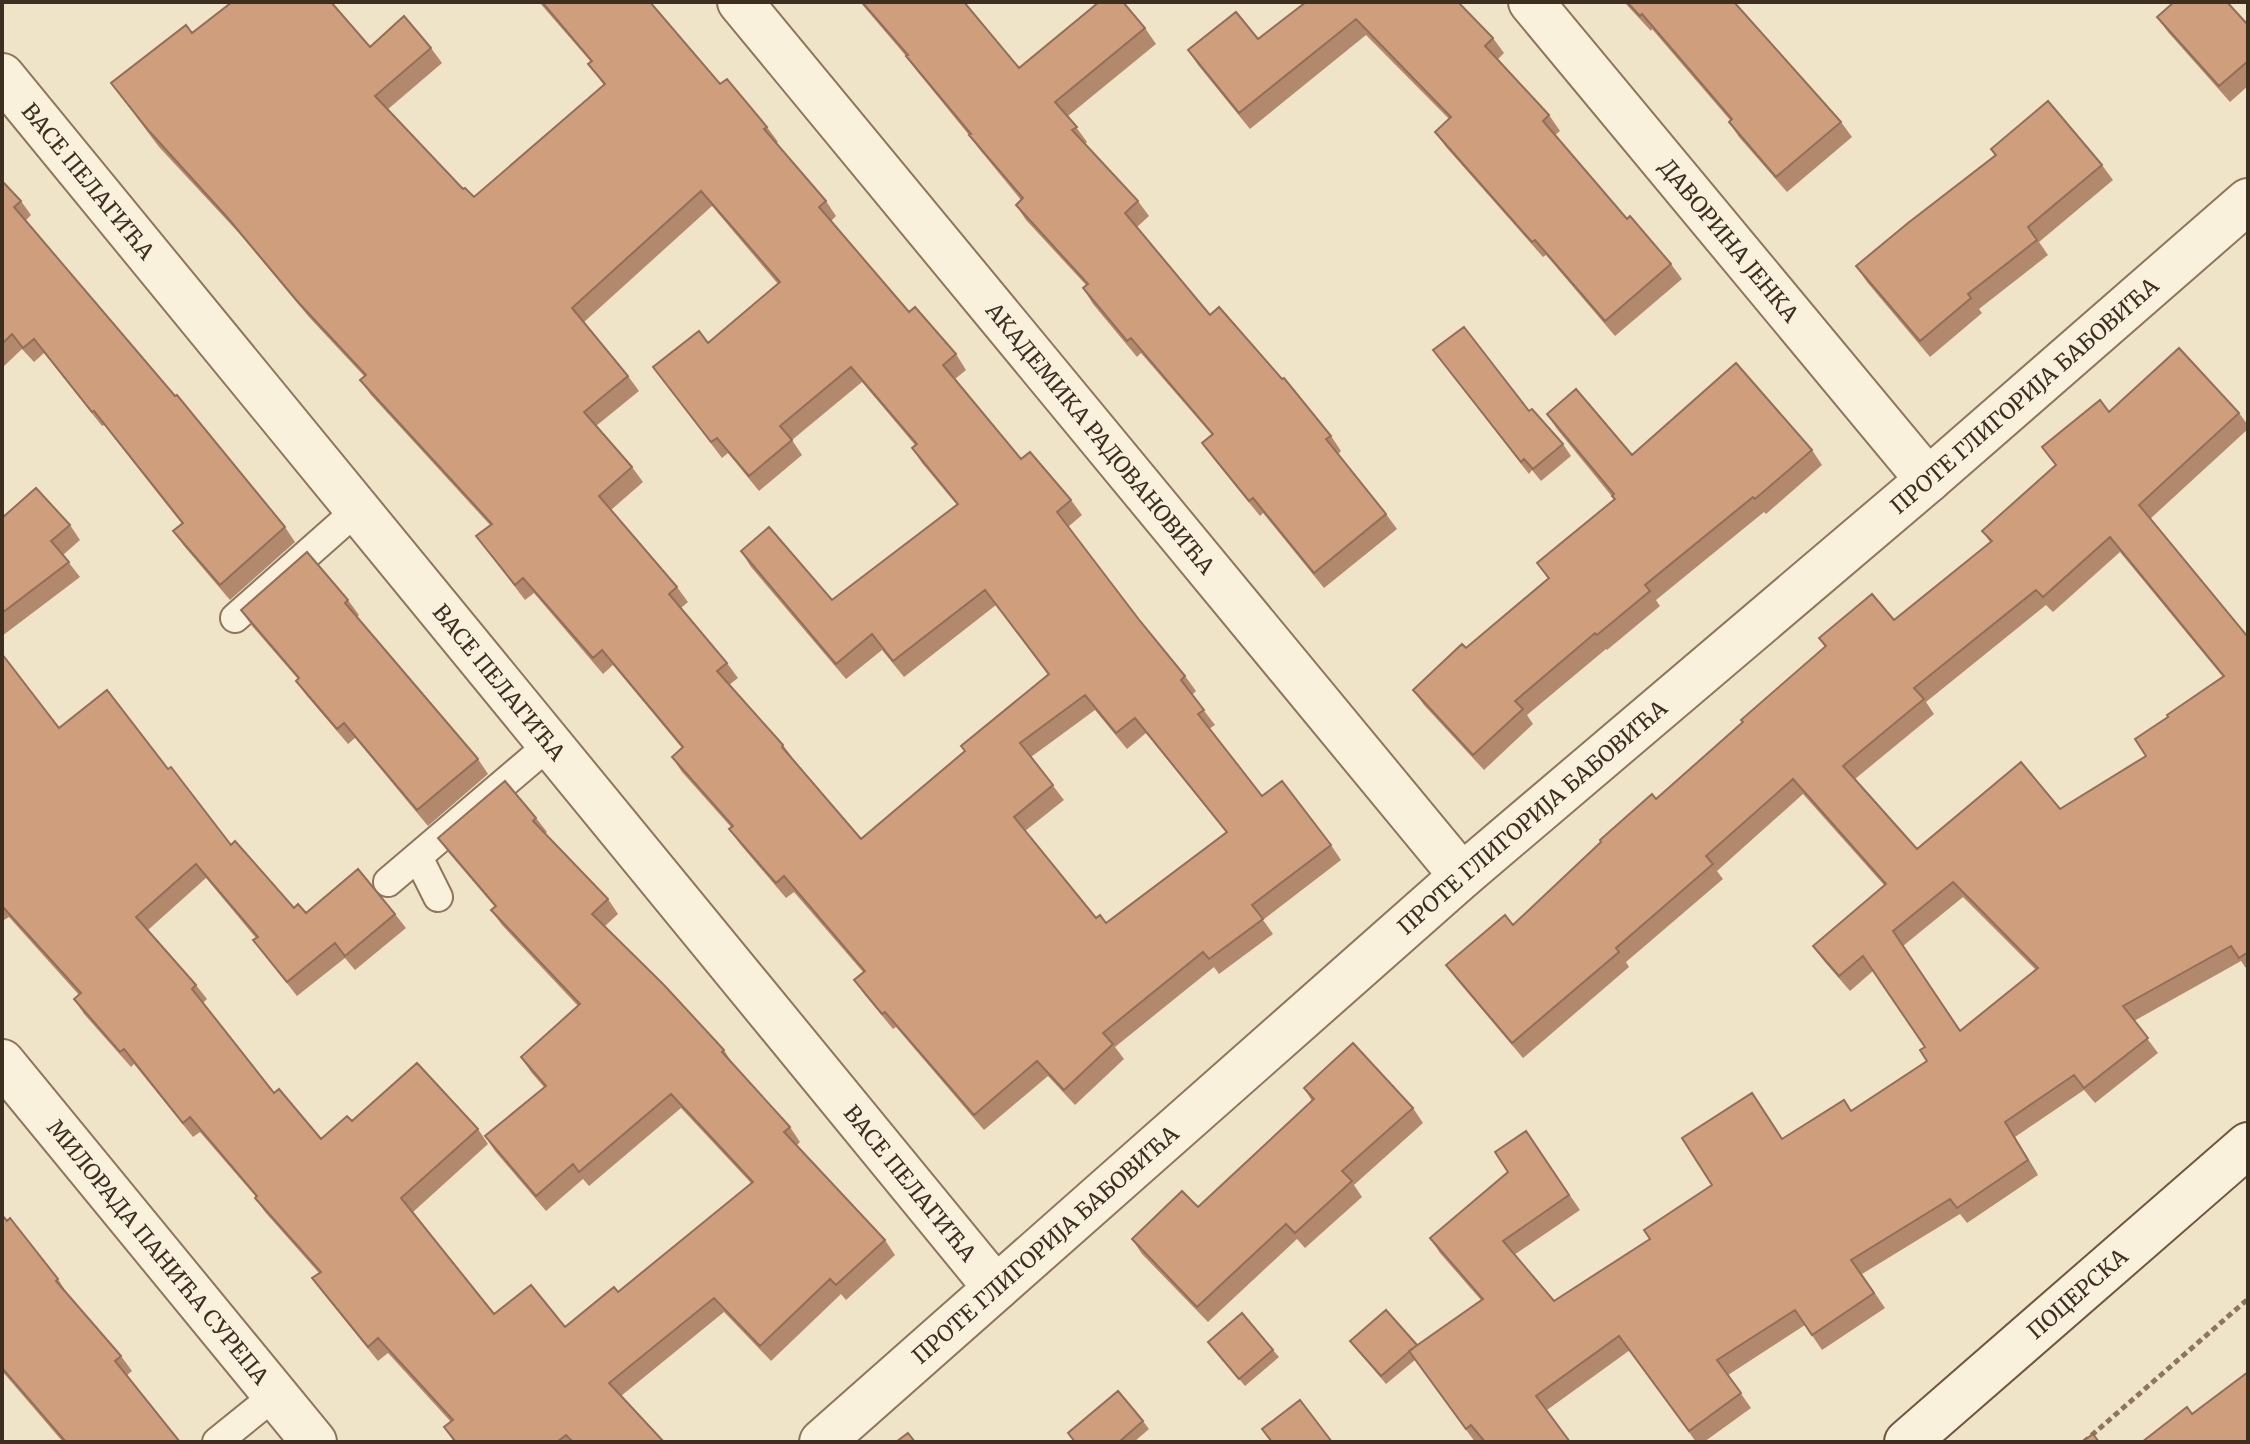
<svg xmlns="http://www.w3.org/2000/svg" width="2250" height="1444" viewBox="0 0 2250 1444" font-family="Merriweather,serif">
<rect width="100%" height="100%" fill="#f0e4c8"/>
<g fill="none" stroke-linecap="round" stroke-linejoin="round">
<g stroke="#8d765c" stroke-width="32">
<path id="service" d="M235 618 357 510
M418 857 438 897
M388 882 550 744
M217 1442 275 1395"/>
</g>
<g stroke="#8d765c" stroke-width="48">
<g id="minor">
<path id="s1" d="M740 2 1462 876"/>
<path id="s2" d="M1531 2 1928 480"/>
<path id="s3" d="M2 76 996 1288"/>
<path id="s4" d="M2 1062 314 1442"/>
<path id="s5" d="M822 1442 1462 876 1928 480 2248 201"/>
</g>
</g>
<g stroke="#6f573f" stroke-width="48">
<g id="secondary">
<path id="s6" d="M1907 1442 2248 1145"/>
</g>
</g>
<path stroke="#8d765c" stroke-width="5" stroke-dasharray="6 4" stroke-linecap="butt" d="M2084 1442 2248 1299"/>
<use href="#service" stroke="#faf1dc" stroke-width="28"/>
<use href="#minor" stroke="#faf1dc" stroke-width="44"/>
<use href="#secondary" stroke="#faf1dc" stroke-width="44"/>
</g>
<path fill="#b2896c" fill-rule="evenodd" d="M539 2H652L651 3 720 84 767 127 778 142 776 143 826 201 836 216 831 221 909 312 956 354 966 370 955 379 1021 459 1071 500 1082 515 1068 527 1140 621 1185 676 1196 691 1192 695 1215 725 1209 729 1262 796 1331 845 1341 860 1263 920 1273 934 1219 974 1214 967 1115 1047 1124 1059 1075 1105 1048 1076 984 1130 896 1027 893 1029 865 995 854 980 863 972 794 892 786 898 740 844 729 829 731 827 682 772 672 757 682 748 613 665 603 674 534 593 525 600 476 536 490 525 371 395 360 380 364 376 309 317 238 232 159 147 111 83 192 33 370 47 431 48 442 63 387 110 463 189 474 197 604 85 588 64 591 62ZM712 206 778 284 708 343 653 367 722 458 728 453 759 491 802 455 792 440 862 382 915 445 912 448 922 463 957 505 832 600 741 551 751 567 846 679 882 650 904 677 996 605 1048 675 965 752 861 839 794 760 783 745 729 685 738 678 727 663 681 608 688 602 677 587 611 510 643 482 632 467 596 426 639 391 628 376 584 322ZM1095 710 1127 749 1146 733 1226 832 1106 923 1096 918 1025 831 1064 800 1031 757Z
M860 2H964L1019 68 1145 28 1156 44 1068 116 1087 142 1085 144 1138 201 1149 216 1137 227 1210 315 1331 436 1341 451 1338 454 1386 514 1397 529 1324 588 1263 513 1260 516 1213 458 1202 443 1212 435 1141 353 1137 357 1093 304 1083 288 1086 285 1026 220 1016 205 1021 200 980 150 969 135 917 71 906 56Z
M1306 2 1493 38 1504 53 1498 59 1549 115 1560 131 1555 135 1627 219 1671 264 1682 279 1615 336 1546 255 1543 257 1446 147 1435 132 1449 119 1366 35 1250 129 1198 65 1188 50 1258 39Z
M1624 2H1734L1841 122 1852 137 1787 192 1739 137 1729 122 1730 120 1652 29 1651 31Z
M2157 17 2248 25V86L2230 102 2168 32Z
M1991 149 2102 165 2113 180 2039 242 2048 255 1979 309 1982 313 1930 357 1867 282 1856 266 1995 155Z
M2 181 21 201 31 215 26 220 285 527 295 542 230 600 184 546 173 531 182 524 104 425 102 426 44 353 34 362 22 349 2 368Z
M1433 350 1529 411 1563 444 1571 456 1541 481 1532 470 1529 474Z
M2109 412 2239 413 2248 425V429L2150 519 2248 637V971L2241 961 2134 1021 2158 1053 2095 1103 2084 1090 2015 1137 2038 1175 1967 1223 1960 1214 1862 1274 1885 1308 1822 1350 1805 1325 1728 1375 1751 1408 1704 1442H1696L1630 1350 1547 1410 1570 1442H1484L1482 1440 1478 1442H1475L1415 1360 1386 1384 1350 1341 1417 1345 1481 1300 1440 1253 1430 1238 1508 1172 1526 1131 1580 1210 1514 1255 1554 1301 1650 1239 1782 1139 1852 1111 1927 1061 1925 1047 1873 971 1850 991 1824 961 1813 946 1884 885 1803 794 1717 871 1723 879 1626 962 1629 967 1523 1058 1457 980 1446 965 1513 925 1656 799 1825 647 1819 638 1894 620 1990 542 1982 531 2055 465 2042 447ZM2120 552 2223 677 2168 717 2146 756 2060 809 1917 849 1855 779 1934 714 1926 702 2046 605 2053 612ZM1963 897 2036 970 1961 1031 1903 946Z
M1547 414 1632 455 1812 450 1822 465 1766 514 1764 512 1656 600 1660 606 1607 650 1606 649 1527 715 1533 724 1484 770 1424 705 1413 690 1466 648 1548 579 1537 563 1614 499 1557 429Z
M2 518 70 525 80 540 63 555 80 577 2 636Z
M348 600 359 615 357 617 478 759 488 774 428 826 355 738 348 744 307 696 296 681 298 679 252 626 241 610Z
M2 654 59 728 168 769 231 845 294 908 306 913 395 914 406 928 355 970 345 958 297 996 253 940 256 938 206 878 148 930 196 985 207 999 203 1003 274 1093 321 1139 352 1121 478 1129 488 1144 413 1212 494 1314 565 1327 618 1292 751 1183 681 1108 589 1186 583 1179 546 1211 495 1151 485 1136 544 1087 531 1072 521 1057 578 1006 502 925 491 910 495 907 449 853 438 838 536 818 547 832 545 834 608 899 618 914 605 926 724 1050 734 1066 790 1127 800 1142 797 1145 885 1240 895 1255 846 1300 841 1294 771 1361 724 1312 621 1396 664 1442H454L444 1427 451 1422 388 1353 378 1361 323 1293 312 1278 319 1273 265 1212 255 1198 256 1197 200 1132 193 1137 134 1064 131 1067 84 1014 74 999 79 995 9 917 4 920 2 918Z
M1304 1088 1413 1108 1423 1123 1354 1185 1362 1197 1305 1248 1297 1239 1208 1322 1142 1254 1132 1239 1198 1207 1312 1101Z
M2 1215 58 1279 68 1295 121 1356 132 1371 126 1376 180 1442H63L2 1371Z
M1208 1342 1273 1350 1279 1357 1245 1386Z
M1143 1421 1149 1429 1134 1442H1074L1068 1433Z"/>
<path fill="#916f58" d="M2005 1122 2015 1137 2038 1175 2028 1160Z"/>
<path fill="#cf9f7d" stroke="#916f58" stroke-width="2" fill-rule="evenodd" d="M232 2H331L370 47 404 16 431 48 375 96 463 189 465 188 474 197 605 84 588 64 592 61 542 2H650L720 84 727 79 767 127 764 129 826 201 819 207 909 312 915 307 956 354 943 365 1021 459 1030 452 1071 500 1057 512 1140 621 1185 676 1181 680 1204 710 1198 714 1262 796 1282 781 1331 845 1252 905 1263 919 1209 959 1203 952 1103 1033 1113 1044 1064 1090 1037 1061 974 1115 885 1012 882 1014 854 980 865 971 784 876 776 883 729 829 733 826 672 757 683 747 602 650 593 658 523 578 515 585 476 536 492 524 360 380 366 375 298 302 227 217 149 131 111 83 186 25 192 33ZM701 191 780 282 708 343 699 331 653 367 711 442 717 438 749 476 792 440 780 426 851 367 917 444 912 448 958 504 832 600 769 527 741 551 836 664 872 634 893 661 985 590 1049 674 961 746 965 751 861 839 782 747 783 745 717 671 727 663 669 594 677 587 599 496 632 467 584 412 628 376 572 308ZM1085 695 1116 733 1135 718 1227 832 1106 923 1100 915 1096 918 1014 817 1053 785 1020 743Z
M862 2H964L1019 68 1099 2H1123L1145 28 1055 102 1077 127 1072 130 1138 201 1125 213 1210 315 1219 307 1282 379 1284 378 1331 436 1326 439 1386 514 1314 573 1253 498 1249 501 1202 443 1213 434 1131 338 1127 341 1083 288 1088 284 1016 205 1023 198 969 135 971 134 906 56 908 55Z
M1306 2H1458L1493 38 1485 46 1549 115 1543 121 1627 219 1630 216 1671 264 1605 321 1535 240 1532 242 1435 132 1451 117 1356 19 1239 113 1188 50 1236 12 1258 39Z
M1627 2H1734L1841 122 1776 177 1729 122 1732 119 1642 14 1640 16Z
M2174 2H2227L2248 25V61L2219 86 2157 17Z
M2048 101 2102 165 2028 227 2037 240 1968 294 1971 298 1920 341 1856 266 1908 223 1996 155 1991 149Z
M2 181 21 201 14 207 175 396 177 395 285 527 220 585 173 531 183 523 94 411 92 412 34 339 23 348 12 334 2 344Z
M1464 327 1529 411 1532 409 1563 444 1533 469 1524 459 1521 462 1433 350Z
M2179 348 2239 413 2139 505 2248 637V952L2239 958 2231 946 2123 1006 2148 1038 2084 1088 2074 1075 2005 1122 2028 1160 1957 1208 1950 1199 1851 1260 1874 1293 1812 1335 1795 1310 1717 1360 1741 1393 1689 1431 1619 1336 1536 1396 1570 1442H1485L1471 1425 1466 1429 1409 1351 1483 1299 1430 1238 1508 1172 1495 1152 1526 1131 1569 1195 1503 1241 1554 1301 1650 1239 1644 1230 1712 1185 1682 1138 1752 1093 1782 1139 1844 1100 1851 1111 1927 1061 1920 1050 1925 1047 1863 956 1839 976 1813 946 1886 884 1793 779 1706 856 1713 864 1616 948 1619 952 1512 1043 1446 965 1505 915 1513 925 1601 842 1600 840 1652 794 1656 799 1743 722 1741 720 1826 646 1819 638 1872 594 1894 620 1992 541 1982 531 2056 465 2042 447 2100 400 2109 412ZM2110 537 2224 676 2167 715 2168 717 2135 739 2146 756 2060 809 2021 762 1917 849 1843 766 1924 699 1914 688 2036 590 2043 597ZM1953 882 2038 968 1960 1031 1893 931Z
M1736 363 1812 450 1755 499 1753 497 1645 585 1650 591 1597 635 1595 633 1515 701 1523 709 1473 755 1413 690 1462 644 1466 648 1549 578 1537 563 1615 499 1612 496 1614 494 1547 414 1576 389 1632 455Z
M36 488 70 525 51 541 69 562 2 613V518Z
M307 552 348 600 345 603 478 759 417 810 344 723 337 729 296 681 299 678 241 610Z
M2 654 59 728 107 690 168 769 171 767 231 845 235 841 294 908 298 904 306 913 358 869 395 914 345 956 335 943 287 982 253 940 258 937 196 864 136 917 196 985 192 989 274 1093 279 1089 321 1139 347 1116 352 1121 417 1063 478 1129 401 1198 494 1314 531 1285 565 1327 614 1287 618 1292 753 1182 671 1094 579 1172 573 1164 536 1196 485 1136 546 1086 521 1057 580 1004 491 910 496 906 438 838 505 781 536 818 533 821 608 899 592 914 664 985 724 1050 722 1052 790 1127 784 1132 885 1240 836 1285 830 1279 760 1346 714 1298 609 1383 664 1442H573L566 1435 557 1442H456L444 1427 453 1420 378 1338 368 1347 312 1278 321 1272 255 1198 257 1196 190 1117 183 1123 124 1049 120 1052 74 999 81 993 2 906Z
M1353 1043 1413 1108 1342 1171 1352 1181 1295 1233 1286 1224 1197 1307 1132 1239 1182 1191 1198 1207 1314 1099 1304 1088Z
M2 1215 7 1221 10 1218 58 1279 56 1281 121 1356 115 1361 180 1442H66L2 1368Z
M1386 1310 1417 1345 1381 1376 1350 1341Z
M1242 1313 1273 1350 1239 1379 1208 1342Z
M2248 1372V1442H2142L2187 1407 2192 1414Z
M1118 1391 1143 1421 1119 1442H1075L1068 1433Z
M1300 1400 1332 1442H1272L1262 1429Z
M908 1433 915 1442H896Z
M2093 1434 2099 1442H2082Z"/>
<g text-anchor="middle" stroke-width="6" stroke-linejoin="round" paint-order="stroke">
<g font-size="22" fill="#3d2e20" stroke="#f7eed8">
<text dy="8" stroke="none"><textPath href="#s3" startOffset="136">ВАСЕ ПЕЛАГИЋА</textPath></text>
<text dy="8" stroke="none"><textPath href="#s2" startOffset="310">ДАВОРИНА ЈЕНКА</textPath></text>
<text dy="8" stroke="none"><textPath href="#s5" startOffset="1594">ПРОТЕ ГЛИГОРИЈА БАБОВИЋА</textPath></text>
<text dy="8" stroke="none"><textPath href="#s1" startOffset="566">АКАДЕМИКА РАДОВАНОВИЋА</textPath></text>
<text dy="8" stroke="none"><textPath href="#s3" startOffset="784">ВАСЕ ПЕЛАГИЋА</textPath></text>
<text dy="8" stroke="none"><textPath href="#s5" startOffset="946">ПРОТЕ ГЛИГОРИЈА БАБОВИЋА</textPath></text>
<text dy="8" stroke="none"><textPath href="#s3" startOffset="1432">ВАСЕ ПЕЛАГИЋА</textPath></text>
<text dy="8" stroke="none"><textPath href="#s5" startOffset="298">ПРОТЕ ГЛИГОРИЈА БАБОВИЋА</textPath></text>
<text dy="8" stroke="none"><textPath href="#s4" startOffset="246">МИЛОРАДА ПАНИЋА СУРЕПА</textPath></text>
<text dy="8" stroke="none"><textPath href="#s6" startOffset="226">ПОЦЕРСКА</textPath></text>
</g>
</g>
<rect width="2250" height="1444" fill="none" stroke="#3d2e20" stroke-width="8"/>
</svg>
